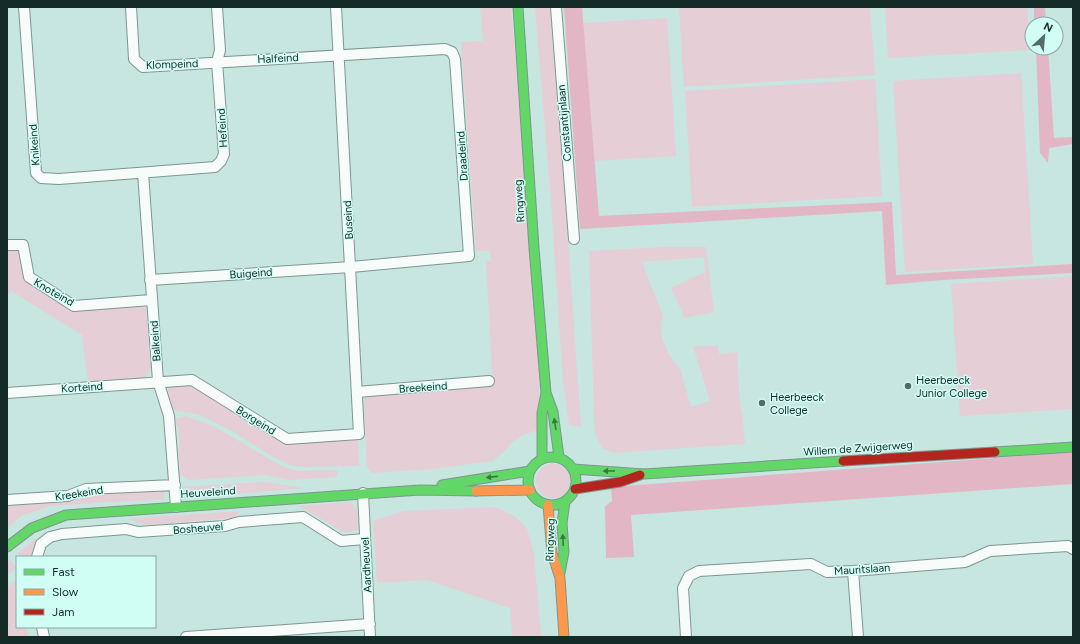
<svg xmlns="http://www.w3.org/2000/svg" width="1080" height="644" viewBox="0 0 1080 644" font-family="Figtree,sans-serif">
<rect width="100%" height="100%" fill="#c7e6df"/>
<path fill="#e5ced5" d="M480 7H511C519 102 527 196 533 291 536 337 542 384 538 430L523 435 513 442 504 452 492 461 433 469 372 473 367 467 364 398 369 395 493 386 486 261H491L490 251H476L461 42 483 41Z
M535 7H552L581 427 569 425 563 382 551 202Z
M679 7H870L875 75 684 87Z
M885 7H1027L1030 50 888 58Z
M667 18 676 156 594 161 583 23Z
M1021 73 1033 264 905 272 893 81Z
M875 79 882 196 692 207 685 91Z
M666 247H706L714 312 685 318 671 288 705 272 704 257 642 262 662 314 661 336 669 355 680 369 691 407 710 401 693 346H718L719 354 737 352 740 409 742 410 745 444 613 453 602 448 595 433 594 416 589 251Z
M7 249H20L24 279 73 310 146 307 151 368 145 378 88 381 82 335 11 291 7 296Z
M1073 276V409L960 416 951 284Z
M191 384 285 444 358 439 359 466 304 467 290 465 275 458 235 433 211 420 196 414 172 410 166 392 170 386Z
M186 416 215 427 283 467 297 471 337 470V477L290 480 266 475 189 480 180 474 179 431 175 419Z
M536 481a17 17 0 1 1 34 0a17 17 0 1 1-34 0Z
M266 482 304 488 195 497 189 493 183 487Z
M164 488V499L50 506 21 516 7 529V506L71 502 85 494Z
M351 502 357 511 358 529 352 532H343L299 506Z
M495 507 516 517 527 529 534 554 541 637H512L510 608 433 582 428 580 377 583 373 521 403 511Z
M240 511 234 518 146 525 127 519Z
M37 538 32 554 30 557H21L18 553Z
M10 560 17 568 7 575V562Z
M17 579V627H27L28 637H7V587Z"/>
<path fill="#e2b6c4" d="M564 7H582L599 216 892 202 896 275 1073 264V273L943 280 886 285 882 211 580 229Z
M1034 7H1045L1046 24H1034Z
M1036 48H1048L1054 138 1073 137V144L1049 148 1048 163 1040 153Z
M1073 452V484L631 515 634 557 606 558 605 506 612 501 611 487Z"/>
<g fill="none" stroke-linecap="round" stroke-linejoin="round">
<g stroke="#7e9691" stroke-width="12">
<path id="street" d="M24 7 36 173 41 178 59 179 215 167 221 161 224 154 217 62 220 50 217 7
M131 7 134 59 143 67 445 49 452 52 455 59 469 256 351 267 150 280
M556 7 574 239
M143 173 158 381 169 416 176 507
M7 245H23L29 277 74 306 151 300
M357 392 489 381
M7 393 192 380 287 439 359 434 336 7
M363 493 370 637
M7 500 68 496 86 489 175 485
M37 557 41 544 50 537 62 534 126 529 138 532 225 526 239 522 303 517 341 541 365 539
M853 571 858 637
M42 627 44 637
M186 637 370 624
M686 637 683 588 689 576 699 571 811 564 827 572 853 571 965 562 990 551 1068 546 1073 549"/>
</g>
<g stroke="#7e9691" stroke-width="11">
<path id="fast" d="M518 7 534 248 546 393 542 413V458
M546 393 553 412 559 457
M995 452 1073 447
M528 481a24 24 0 1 1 48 0a24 24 0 1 1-48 0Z
M573 469 644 474 843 461
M442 485 530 471
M7 547 32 528 66 515 420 490 476 491
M560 573 564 552 562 523 565 502"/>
</g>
<g stroke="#7e9691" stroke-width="11">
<path id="slow" d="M476 491 530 490
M548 505 552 553 560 578 564 637"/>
</g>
<g stroke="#7e9691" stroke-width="11">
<path id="jam" d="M843 461 995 452
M575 489 620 482 640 475"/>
</g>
<use href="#street" stroke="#f7fbfa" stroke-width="10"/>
<use href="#fast" stroke="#63d668" stroke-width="9"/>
<use href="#slow" stroke="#ff974d" stroke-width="9"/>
<use href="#jam" stroke="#b3261e" stroke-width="9"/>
</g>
<defs><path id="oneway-solid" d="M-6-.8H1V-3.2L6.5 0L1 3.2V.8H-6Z"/></defs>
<g fill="#387844">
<use href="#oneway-solid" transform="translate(555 424) rotate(-99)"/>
<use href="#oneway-solid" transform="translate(609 471) rotate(179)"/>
<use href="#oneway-solid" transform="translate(492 477) rotate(173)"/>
<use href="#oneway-solid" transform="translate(563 540) rotate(-93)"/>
</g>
<g fill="#536c67" stroke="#d0fef4" stroke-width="1.5">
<circle cx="908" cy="386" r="4"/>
<circle cx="762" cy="403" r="4"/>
</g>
<g text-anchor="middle" stroke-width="3" stroke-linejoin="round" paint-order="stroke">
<g font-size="11" fill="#142b27" stroke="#d0fef4">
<text transform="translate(278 58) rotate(-3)" y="4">Halfeind</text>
<text transform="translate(172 64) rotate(-2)" y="4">Klompeind</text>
<text transform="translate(564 123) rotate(-95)" y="4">Constantijnlaan</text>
<text transform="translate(222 128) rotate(-94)" y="4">Hefeind</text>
<text transform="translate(34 145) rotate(-94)" y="4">Knikeind</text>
<text transform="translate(462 156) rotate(-94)" y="4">Draadeind</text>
<text transform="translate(519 201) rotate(-94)" y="4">Ringweg</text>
<text transform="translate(348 220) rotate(-93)" y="4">Buseind</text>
<text transform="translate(251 273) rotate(-4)" y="4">Buigeind</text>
<text transform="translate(54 292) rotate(30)" y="4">Knoteind</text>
<text transform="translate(155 341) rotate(-94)" y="4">Balkeind</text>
<text transform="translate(82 387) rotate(-4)" y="4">Korteind</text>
<text transform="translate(423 387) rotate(-4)" y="4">Breekeind</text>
<text transform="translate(256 420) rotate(32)" y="4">Borgeind</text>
<text transform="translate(858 448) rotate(-4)" y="4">Willem de Zwijgerweg</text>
<text transform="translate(208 492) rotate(-4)" y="4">Heuveleind</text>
<text transform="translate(79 493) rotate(-9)" y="4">Kreekeind</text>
<text transform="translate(198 528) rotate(-5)" y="4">Bosheuvel</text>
<text transform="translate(550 540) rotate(-88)" y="4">Ringweg</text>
<text transform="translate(366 565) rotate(-93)" y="4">Aardheuvel</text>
<text transform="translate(862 569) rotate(-4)" y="4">Mauritslaan</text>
</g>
<g font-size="11" fill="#142b27" stroke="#d0fef4" text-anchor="start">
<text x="916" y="384">Heerbeeck<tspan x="916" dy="13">Junior College</tspan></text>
<text x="770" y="401">Heerbeeck<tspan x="770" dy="13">College</tspan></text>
</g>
</g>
<rect width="1080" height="644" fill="none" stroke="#142b27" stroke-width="16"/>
<rect x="16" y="556" width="140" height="72" fill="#d0fef4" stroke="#85aaa2"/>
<rect x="24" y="569" width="20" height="6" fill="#63d668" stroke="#85aaa2"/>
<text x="52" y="576" font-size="12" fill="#142b27">Fast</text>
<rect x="24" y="589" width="20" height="6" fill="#ff974d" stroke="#85aaa2"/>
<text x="52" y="596" font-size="12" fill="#142b27">Slow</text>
<rect x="24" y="609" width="20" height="6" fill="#b3261e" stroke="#85aaa2"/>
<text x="52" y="616" font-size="12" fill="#142b27">Jam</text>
<g transform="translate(1044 36) rotate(26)"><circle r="19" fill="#d0fef4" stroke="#85aaa2"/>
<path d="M0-3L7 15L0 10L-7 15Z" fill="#536c67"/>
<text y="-6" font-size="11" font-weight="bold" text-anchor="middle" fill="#142b27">N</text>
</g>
</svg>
